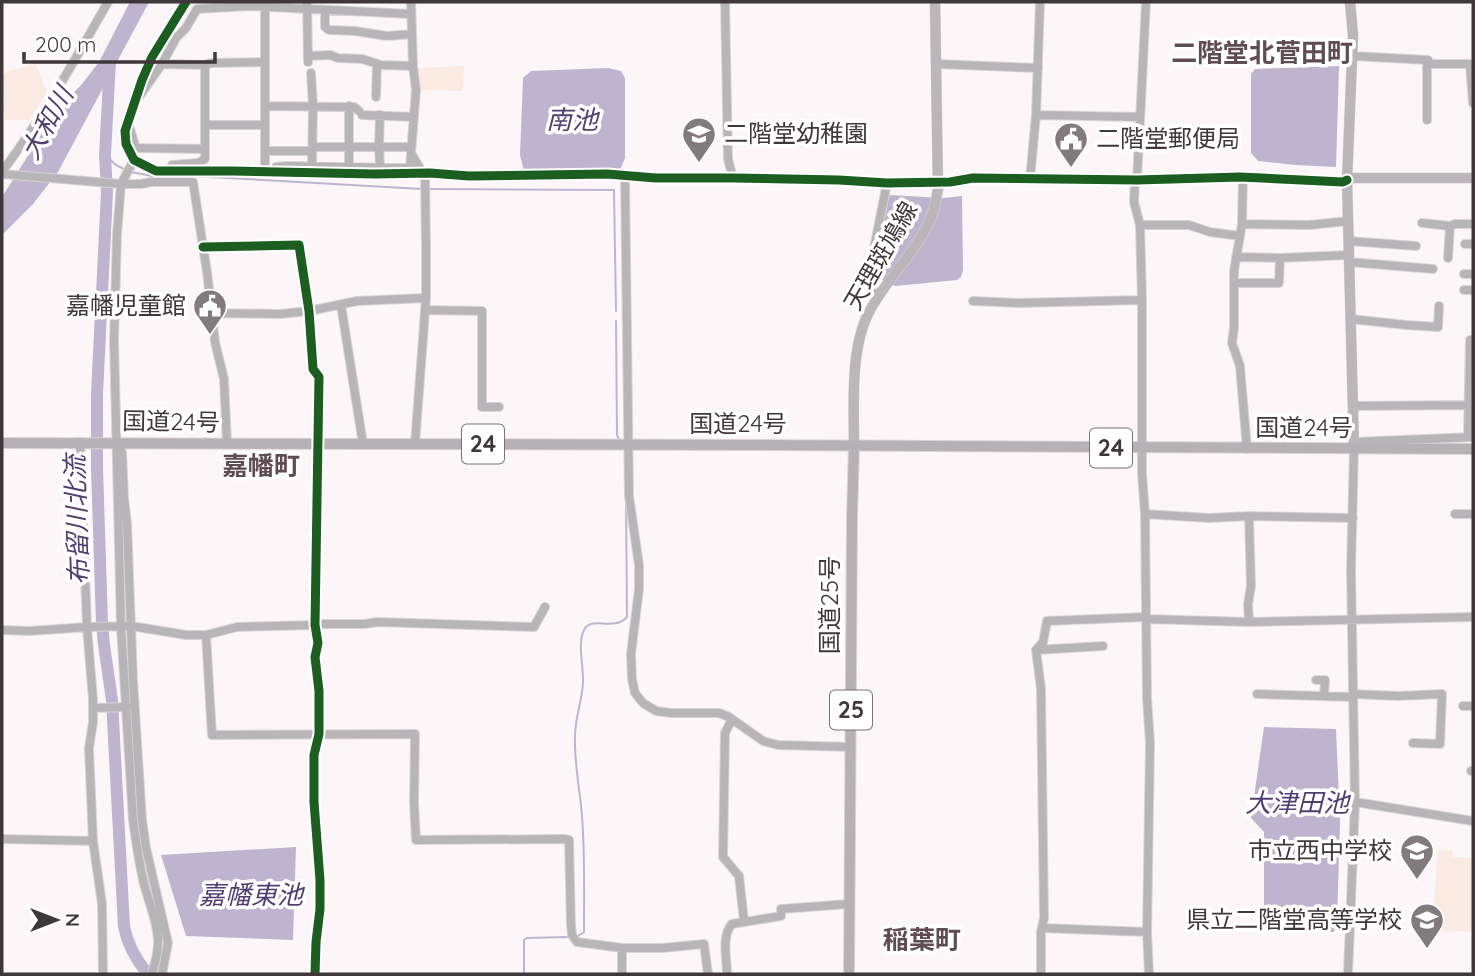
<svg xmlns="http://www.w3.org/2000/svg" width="1475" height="976" viewBox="0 0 1475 976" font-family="Quicksand,'Noto Sans JP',sans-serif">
<rect width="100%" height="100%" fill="#fcf6f8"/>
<path fill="#fbeae2" d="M36 64 47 93 29 120H4L5 112H2V103H4C5 94 2 85 2 75L9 71Z
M464 66 463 91 419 90 417 68Z
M1438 850H1452L1453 857 1473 858V931L1432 932Z"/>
<path fill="#beb4cf" d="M130 2H149L58 172 33 204 2 235V197L56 111 82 84 99 62Z
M1339 66 1336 167 1295 165 1258 161 1251 153V74L1255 69Z
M608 68 621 71 625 78V158L620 170 524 171 520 155 523 78 531 71Z
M889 195 943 198 962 196 963 270 961 277 957 280 895 286 876 277 873 271Z
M1264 727 1336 729 1340 823 1337 921 1334 932 1264 929V832L1251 818Z
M296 847 293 940 186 936 161 855Z"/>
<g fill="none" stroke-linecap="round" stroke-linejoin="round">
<path stroke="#beb4cf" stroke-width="2" d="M105 155 116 165 126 170
M131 172 158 177 192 176 422 189
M428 189 614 190 616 311
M616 321 617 435 619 439
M578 936 584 932V929C584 892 585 854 582 816 580 790 574 763 575 736 575 718 582 701 583 683 584 668 577 644 584 630 591 615 614 632 627 617L626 500
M524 974V940L527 938 569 937"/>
<path stroke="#beb4cf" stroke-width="12" d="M110 61 105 155 107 192 97 394V468L102 623 104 645 112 700 124 927C128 946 136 960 148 974"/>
<g stroke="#d9d4d6" stroke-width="10">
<path id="minor" d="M186 2 152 57 142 80 125 131 126 144 134 160 156 171H233L374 174 430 173 469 176 607 174 656 178H733L839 180 887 183 950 182 973 178 1137 180 1240 177 1343 182 1347 180
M307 2 308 62
M411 2 413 66 416 90 411 153 425 177 426 246V298L415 444
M725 2 728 159 733 178
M265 7V164
M325 10V27L329 30 355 31 387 36 412 34
M308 56 330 55 338 58 362 59 381 65 413 66
M1352 56 1428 60 1427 64H1470L1473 103
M162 64 205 65 211 63 264 62
M936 64 1038 68
M1427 64V120
M311 73 313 106 312 167
M376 97 377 64
M138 98 162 64 176 38 186 28 197 9 249 6 411 14
M265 106 354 107 359 111
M349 106V167
M362 115 414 117
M380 115 379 144 380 168
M1036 115 1140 117
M128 122 135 146 139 148 205 149
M205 125H265
M265 151H310L314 147H411
M134 160 121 184 117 234 114 340 121 627 133 820C136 842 139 863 144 884 149 903 158 923 158 942 158 953 155 964 152 974
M171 167 172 165 198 163 205 159V65
M276 167 286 166 410 168 411 154
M2 172C42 118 75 60 108 2
M2 174 121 184H141L151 182H193L207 272 215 342 224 379 227 443
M625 176 629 496 639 565V589L631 654 632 679 635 693 643 703 656 711 671 713H719L729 717 763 741 778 745 851 747
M1243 177 1242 224 1234 271V328L1232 343 1240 366 1247 449
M1030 179 1036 115 1040 2
M1135 180 1134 202 1140 225 1142 300V474L1145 514 1147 698 1150 743 1147 932 1149 974
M1137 180 1146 2
M1422 223 1450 226 1455 224H1473
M1242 224 1309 225 1348 221
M1140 225H1189L1210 232 1240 236
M1349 241 1416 246
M1465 244H1473
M203 247 299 245 309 311 313 369 319 377 315 625 318 643 315 657 319 691V734L314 755V802L320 880V909L316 942 315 974
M1236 257 1280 258 1349 255
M1448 258 1450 226
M1349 262 1433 269
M1464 274H1473
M1234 283H1279L1280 258
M1464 290H1473
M880 294 870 288 867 284 887 183
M973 301 1019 303 1142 300
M341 305 363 444
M425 310 482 311V407H499
M212 313 280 314 309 311 357 301 426 298
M1351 319 1406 325 1438 327 1439 306
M1353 406 1468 405
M1468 437 1470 340H1473
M80 442 87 627 93 699V722L89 748 93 841 102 904 103 974
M116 442 122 452 124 498 127 524 133 680 142 820 146 848 168 943 162 974
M1354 442 1473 437
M1145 514 1209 518 1249 516 1353 518
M1455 514H1473
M1249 516 1251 586 1248 604 1249 622
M1146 619 1249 622 1473 617
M316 627 321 624H365L377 622 534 627 545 607
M2 630 30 631 87 627 131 626 186 635H206L237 627 315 625
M206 635 212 735 415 734 414 803 416 840 565 839 569 840 571 925 572 935 577 942 622 948H662L704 944 708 974
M1036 650 1103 646
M1316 680H1325L1324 696
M1257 694 1353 697
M1353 694 1398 696 1442 694 1440 744 1413 743
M1463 706H1473
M93 708 129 707
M732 719 725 733 723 857 739 876 744 921
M1471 771H1473
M1355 802 1473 821
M2 839 93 841
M1042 928 1147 932
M622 974V948
M727 974C727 959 721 936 732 924L781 916V909L849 904
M1041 974V932L1044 918 1041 689 1036 650 1043 642 1047 621 1146 617
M1348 974 1355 802 1351 570 1354 449"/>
</g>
<g stroke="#d9d4d6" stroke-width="11">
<path id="major" d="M1350 2 1353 35 1347 180 1354 449
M1347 180 1351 178H1473
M854 446C854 406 850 351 868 314 885 280 915 254 930 220 935 210 936 199 938 189L935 2"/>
</g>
<g stroke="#d9d4d6" stroke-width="12">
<path id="highway" d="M2 443C492 442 983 447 1473 449
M849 974 852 517 854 446"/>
</g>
<use href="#minor" stroke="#b7b5b7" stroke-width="8"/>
<use href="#major" stroke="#bbb6b9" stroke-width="10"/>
<use href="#highway" stroke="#b5b1b4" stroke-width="10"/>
<g stroke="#fff" stroke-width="13">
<path id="cycleway" d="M186 2 152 57 142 80 125 131 126 144 134 160 156 171H233L374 174 430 173 469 176 607 174 656 178H733L839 180 887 183 950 182 973 178 1137 180 1240 177 1343 182 1347 180
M203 247 299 245 309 311 313 369 319 377 315 625 318 643 315 657 319 691V734L314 755V802L320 880V909L316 942 315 974"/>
</g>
<use href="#cycleway" stroke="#1b5e20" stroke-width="9"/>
</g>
<defs>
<g id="school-pin" transform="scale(1.75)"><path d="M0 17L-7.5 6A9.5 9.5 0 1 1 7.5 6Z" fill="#827a7c" stroke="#fff"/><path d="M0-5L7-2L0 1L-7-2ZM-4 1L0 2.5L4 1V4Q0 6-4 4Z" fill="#fff"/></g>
<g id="civic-pin" transform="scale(1.75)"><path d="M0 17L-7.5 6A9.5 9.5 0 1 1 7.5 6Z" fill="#827a7c" stroke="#fff"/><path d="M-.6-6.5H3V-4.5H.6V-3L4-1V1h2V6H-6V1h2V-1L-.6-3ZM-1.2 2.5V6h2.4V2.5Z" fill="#fff"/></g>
</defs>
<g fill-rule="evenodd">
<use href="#school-pin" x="699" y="134"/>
<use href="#civic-pin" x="1071" y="139"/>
<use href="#civic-pin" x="210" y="306"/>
<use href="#school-pin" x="1417" y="851"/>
<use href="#school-pin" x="1427" y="920"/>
</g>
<g text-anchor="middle" stroke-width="7" stroke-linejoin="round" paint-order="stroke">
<g fill="#fff" stroke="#797375" stroke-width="2">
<rect x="462" y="424.5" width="42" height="39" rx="5"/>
<rect x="1090" y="428.5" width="42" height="39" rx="5"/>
<rect x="830" y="690.5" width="42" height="39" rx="5"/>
</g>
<g font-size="23" font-weight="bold" fill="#40373a">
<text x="483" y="452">24</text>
<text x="1111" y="456">24</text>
<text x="851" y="718">25</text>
</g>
<g font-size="24" fill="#40373a" stroke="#fff" text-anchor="end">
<text x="724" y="142" text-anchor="start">二階堂幼稚園</text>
<text x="1096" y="147" text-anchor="start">二階堂郵便局</text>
<text x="186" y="314">嘉幡児童館</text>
<text x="1392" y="859">市立西中学校</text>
<text x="1402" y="928">県立二階堂高等学校</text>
</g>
<g font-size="24" fill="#40373a" stroke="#fff">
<text transform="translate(881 256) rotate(-60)" y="8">天理斑鳩線</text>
<text transform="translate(171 422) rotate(1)" y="8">国道24号</text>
<text x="738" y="432">国道24号</text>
<text x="1304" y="436">国道24号</text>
<text transform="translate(830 605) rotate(-90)" y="8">国道25号</text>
</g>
<g font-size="26" font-weight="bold" fill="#604d53" stroke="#fff">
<text x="1262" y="62">二階堂北菅田町</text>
<text x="261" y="475">嘉幡町</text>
<text x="922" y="949">稲葉町</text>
</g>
<g font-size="26" font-style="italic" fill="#503e71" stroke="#fff">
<text x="572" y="129">南池</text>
<text transform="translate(47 123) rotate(-61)" y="9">大和川</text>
<text transform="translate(77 520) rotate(-92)" y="9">布留川北流</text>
<text x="1297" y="812">大津田池</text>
<text x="251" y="904">嘉幡東池</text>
</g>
</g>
<rect width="1475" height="976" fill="none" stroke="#40373a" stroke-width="7"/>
<g transform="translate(56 920) rotate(90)" stroke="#ffffff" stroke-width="5" paint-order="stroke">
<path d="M0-5L12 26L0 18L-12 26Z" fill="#40373a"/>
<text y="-10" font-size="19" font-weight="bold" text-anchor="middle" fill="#40373a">N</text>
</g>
<path d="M24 52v10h191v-10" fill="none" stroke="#40373a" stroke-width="3.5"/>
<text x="35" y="52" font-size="21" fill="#40373a" stroke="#ffffff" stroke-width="5" paint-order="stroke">200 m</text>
</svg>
